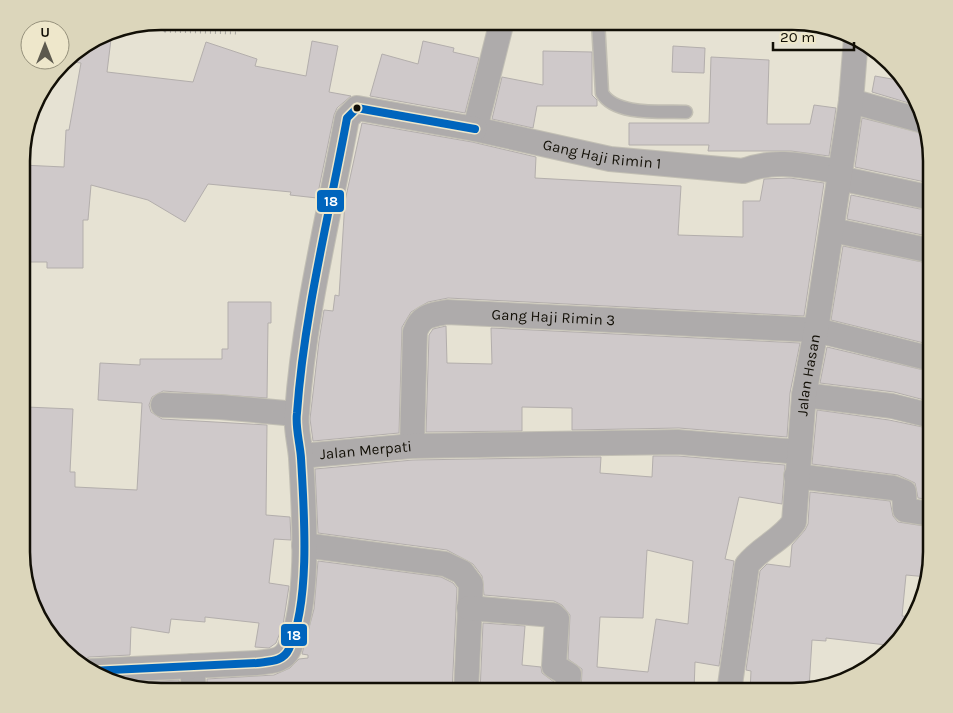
<svg xmlns="http://www.w3.org/2000/svg" width="953" height="713" viewBox="0 0 953 713" font-family="Karla,sans-serif">
<rect width="100%" height="100%" fill="#e6e2d3"/>
<path fill="#cfc9ca" stroke="#b3aeac" fill-rule="evenodd" d="M112 31 107 72 193 82 206 42 257 59 255 66 306 76 312 41 338 46 329 92 351 96 337 108 334 115 317 198 290 195 291 192 208 184 185 222 148 200 91 185 88 220H83V268H47V262H22V165L64 167 66 130H69L81 63 65 61 69 56Z
M423 41 454 48 453 52 479 58 465 113 370 96 382 54 418 64Z
M673 46 705 48 704 73 672 72Z
M543 51 592 52V95L597 100V106H537L533 128 492 119 502 77 543 85Z
M711 57 769 60 767 124H810L814 105 836 108 829 156 791 151H708L709 145H629V123H709Z
M875 76 903 81 918 99 919 106 872 92Z
M862 118 926 134 931 156 925 182 855 167Z
M362 123 472 142 536 157 535 178 681 186 678 235 743 237V201H760L764 179 790 178 824 183 804 316 448 298 428 302 411 312 402 327 399 433 313 441 310 419 319 341 324 310 333 311 335 295 339 296 345 201Z
M851 195 920 209 932 206V237L847 219Z
M843 246 932 264V345L831 320Z
M228 302H271V323H268L267 398 163 391 152 397 149 405 151 412 162 419 267 425 266 515 290 517 291 540 274 539 269 583 289 586 283 625 276 643 269 648 255 647 259 623 205 617V622L171 619 169 633 131 627 130 655 89 657 79 663 69 657 36 614 22 562V459L26 407 73 409 70 472H75V487L137 490 142 403 98 400 100 363 140 365V359H222V349H228Z
M446 326 447 363 492 364 491 328 800 343 790 393 787 437 679 428 572 430V408L522 407V431L426 432 429 335 433 329Z
M827 347 932 372V402L894 392 820 383Z
M817 410 889 420 932 429V456L926 480 931 481V500L918 498 915 483 898 475 812 464Z
M653 456H678L785 465 782 504 739 497 725 559 734 561 719 666 695 662 694 692H581L582 669 568 659 570 615 562 605 554 601 484 595 482 576 473 564 447 550 318 533 315 469 413 460 601 457 600 473 652 477ZM647 550 693 561 688 624 656 619 648 672 597 667 600 617 643 618Z
M810 492 890 501 893 516 898 522 931 527V562L928 577 906 575 902 616 914 617 895 646 826 638V641L812 640 809 688 792 692H750L751 671 746 670 760 571 767 564 790 567 792 545 805 530 808 524Z
M318 561 441 577 453 583 457 588 452 692 207 691V679L274 675 290 668 299 659 308 658V655L302 654 314 609Z
M483 623 525 626 522 665 541 667 542 673 554 682 553 692H480Z
M179 680 180 691 143 689V682Z"/>
<g fill="none" stroke-linecap="round" stroke-linejoin="round">
<g stroke="#c2bfb4" stroke-width="15">
<path id="service" d="M598 21 602 93C615 116 662 111 686 112"/>
</g>
<g stroke="#c2bfb4" stroke-width="26">
<g id="minor">
<path id="s1" d="M502 21 475 129 610 159 743 171C777 158 804 166 840 172"/>
<path d="M851 101 923 121"/>
<path d="M839 178 923 196"/>
<path d="M832 230 932 251"/>
<path d="M804 395 892 406 932 416"/>
<path d="M163 405 220 407 296 414"/>
<path id="s2" d="M412 446 415 332C421 315 431 315 447 312L816 330 932 359"/>
<path id="s3" d="M301 456 412 446 678 442 799 452"/>
<path d="M796 476 893 488 904 492 905 510 931 514"/>
<path d="M304 545 445 564 462 572 471 584 466 692"/>
<path d="M469 608 553 615 557 619 554 666 569 675 567 692"/>
<path d="M192 666 194 691"/>
<path d="M90 671 257 663C270 661 283 662 289 649 311 600 304 511 301 458 300 443 295 427 297 413 304 314 329 216 347 118L357 108 475 129"/>
<path id="s4" d="M729 692 747 565C760 548 782 540 794 522L804 395 816 330 851 101 856 38"/>
</g>
</g>
<path stroke="#a8a6a1" stroke-width="3" stroke-dasharray="1 4" stroke-linecap="butt" d="M166 21 165 31 238 33 239 21"/>
<use href="#service" stroke="#aeabab" stroke-width="12"/>
<use href="#minor" stroke="#aeabab" stroke-width="24"/>
<g stroke="#eee7cb" stroke-width="11">
<path id="bus-1" d="M90 671 257 663C270 661 283 662 289 649 311 600 304 511 301 458 300 443 295 427 297 413 304 314 329 216 347 118L357 108 475 129"/>
</g>
<use href="#bus-1" stroke="#0065bd" stroke-width="8"/>
</g>
<circle fill="#120f06" stroke="#eee7cb" stroke-width="2" cx="357" cy="108" r="4.5"/>
<g text-anchor="middle" stroke-width="4" stroke-linejoin="round" paint-order="stroke">
<g font-size="15" fill="#120f06" stroke="#eee7cb">
<text dy="5" stroke="none"><textPath href="#s1" startOffset="241">Gang Haji Rimin 1</textPath></text>
<text dy="5" stroke="none"><textPath href="#s2" startOffset="261">Gang Haji Rimin 3</textPath></text>
<text dy="5" stroke="none"><textPath href="#s4" startOffset="340">Jalan Hasan</textPath></text>
<text dy="5" stroke="none"><textPath href="#s3" startOffset="65">Jalan Merpati</textPath></text>
</g>
</g>
<path d="M0 0H953V713H0ZM161 30H792A131 131 0 0 1 923 161V552A131 131 0 0 1 792 683H161A131 131 0 0 1 30 552V161A131 131 0 0 1 161 30Z" fill="#dcd6bb" fill-rule="evenodd"/>
<path fill="none" stroke="#120f06" stroke-width="2.5" d="M161 30H792A131 131 0 0 1 923 161V552A131 131 0 0 1 792 683H161A131 131 0 0 1 30 552V161A131 131 0 0 1 161 30Z"/>
<g stroke="#eee7cb" stroke-width="2">
<rect x="316" y="189" width="29" height="24" rx="5" fill="#0065bd"/>
<rect x="280" y="623" width="28" height="24" rx="5" fill="#0065bd"/>
</g>
<g font-size="14" text-anchor="middle" font-weight="bold" fill="#fff">
<text x="331" y="206">18</text>
<text x="294" y="640">18</text>
</g>
<g transform="translate(45 45)"><circle r="24" fill="#eee7cb" stroke="#96917c"/>
<path d="M0-4L9 19L0 12L-9 19Z" fill="#5c594e"/>
<text y="-8" font-size="14" font-weight="bold" text-anchor="middle" fill="#120f06">U</text>
</g>
<path d="M773 42v8h81v-8" fill="none" stroke="#120f06" stroke-width="2.5"/>
<text x="780" y="42" font-size="15" fill="#120f06" stroke="#eee7cb" stroke-width="4" paint-order="stroke">20 m</text>
</svg>
